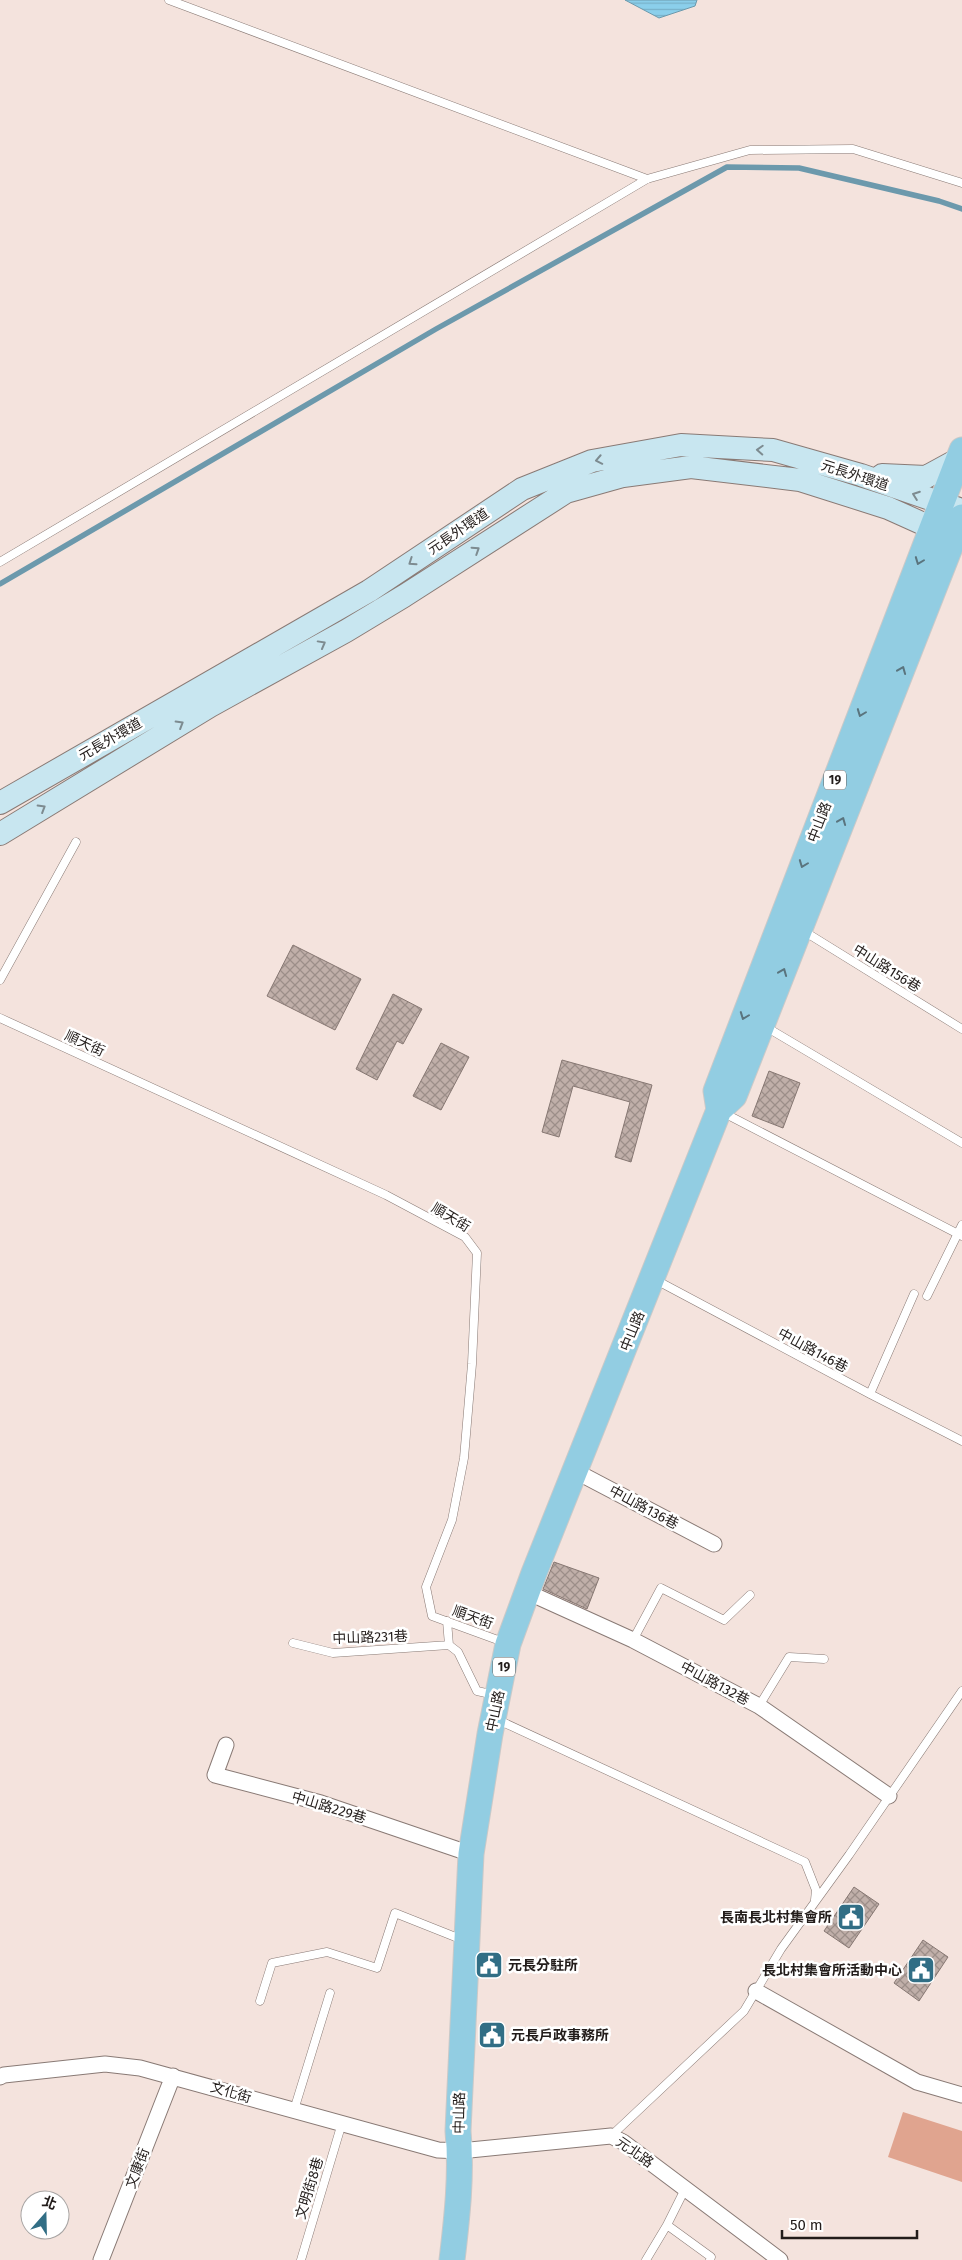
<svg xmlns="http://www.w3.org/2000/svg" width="962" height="2260" viewBox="0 0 962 2260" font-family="'Fira Sans','Noto Sans TC',sans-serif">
<defs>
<pattern id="water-rules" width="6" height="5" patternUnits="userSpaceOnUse" patternTransform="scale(1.25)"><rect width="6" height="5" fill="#8bcfeb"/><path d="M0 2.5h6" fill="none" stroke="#78b1c9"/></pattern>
<pattern id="building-cross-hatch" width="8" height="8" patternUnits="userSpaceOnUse" patternTransform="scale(1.25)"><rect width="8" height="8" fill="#c0afa9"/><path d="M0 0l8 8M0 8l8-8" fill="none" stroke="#9c8e89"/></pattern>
</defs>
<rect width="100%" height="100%" fill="#f4e3dd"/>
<path fill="#e0a48f" d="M903 2112 962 2131V2182L888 2157Z"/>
<path fill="url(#water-rules)" stroke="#6c99ac" d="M625 0H697L695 6 659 18Z"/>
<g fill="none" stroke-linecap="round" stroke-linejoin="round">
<path stroke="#6c99ac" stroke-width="5.5" d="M0 584 436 329 727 167 799 168 939 201 962 209"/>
</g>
<path fill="url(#building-cross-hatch)" stroke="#867772" d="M293 945 361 979 335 1030 267 996Z
M393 994 422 1009 403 1044 397 1041 377 1080 356 1069Z
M441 1043 469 1057 441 1110 413 1096Z
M562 1060 652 1085 631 1162 615 1157 630 1102 573 1086 559 1137 542 1132Z
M769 1071 800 1083 783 1128 752 1116Z
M554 1562 599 1578 587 1609 543 1589Z
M854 1887 879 1904 849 1948 824 1931Z
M923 1940 948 1957 919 2001 894 1983Z"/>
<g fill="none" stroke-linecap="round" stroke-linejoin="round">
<g stroke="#897a75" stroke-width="9">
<path id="lane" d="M169 0 647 179
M0 562 647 179 750 150 853 149 962 183
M802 930 962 1029
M0 980 76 842
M0 1018 386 1195 465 1237 477 1253 472 1364 464 1458 452 1520 426 1587 432 1616 506 1643
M766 1027 962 1143
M722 1112 962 1236
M654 1279 870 1394 962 1441
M927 1296 962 1225
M870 1394 914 1294
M447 1621 449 1645 458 1652 477 1691 495 1695
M633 1640 661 1588 724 1620 750 1595
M293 1643 333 1653 449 1645
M759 1706 789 1657 824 1659
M496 1719 805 1862 816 1890 815 1900
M260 2001 272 1963 327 1952 377 1968 395 1913 463 1940
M294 2110 330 1993
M611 2136 744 2011 781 1949 849 1855 962 1691
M667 2225 685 2189
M301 2260 342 2123
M646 2260 667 2225 711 2257 710 2260"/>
</g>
<g stroke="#897a75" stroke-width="17">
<path id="street" d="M575 1471 714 1544
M527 1592 633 1640 759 1706 889 1796
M226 1745 215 1775 321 1803 471 1854
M756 1991 917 2082 962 2095
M0 2077 4 2075 105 2064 140 2068 438 2150 460 2151 611 2136 623 2142 780 2260
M101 2260 173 2076"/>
</g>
<g stroke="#897a75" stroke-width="24">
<path id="secondary" d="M882 475 926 477 959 459
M0 803 369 591 522 489 592 461 681 445 773 450 861 475 959 509
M0 834 210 706 346 631 404 596 566 492 623 476 691 467 800 480 888 508 948 535"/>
</g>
<g stroke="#cac9c8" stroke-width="27">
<path id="primary" d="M719 1110 716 1091 962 450
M452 2260C457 2218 462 2174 458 2131L471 1854 490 1734 508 1644 534 1573 719 1110 734 1096 962 517"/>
</g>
<use href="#lane" stroke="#fff" stroke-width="8"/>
<use href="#street" stroke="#fff" stroke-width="15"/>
<use href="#secondary" stroke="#c8e6f0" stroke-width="22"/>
<use href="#primary" stroke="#92cde2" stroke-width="25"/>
</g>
<defs><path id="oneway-chevron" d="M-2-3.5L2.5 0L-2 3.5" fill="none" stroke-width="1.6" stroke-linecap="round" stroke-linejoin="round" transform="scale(1.25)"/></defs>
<g stroke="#7d8b90">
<use href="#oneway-chevron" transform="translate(760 450) rotate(-177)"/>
<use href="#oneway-chevron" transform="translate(599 460) rotate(169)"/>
<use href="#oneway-chevron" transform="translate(916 495) rotate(-160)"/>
<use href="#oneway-chevron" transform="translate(476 550) rotate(-33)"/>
<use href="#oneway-chevron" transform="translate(412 562) rotate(146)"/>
<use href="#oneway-chevron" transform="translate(322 644) rotate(-29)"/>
<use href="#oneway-chevron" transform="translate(180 724) rotate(-31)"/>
<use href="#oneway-chevron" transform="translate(42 808) rotate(-31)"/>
</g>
<g stroke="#5a747e">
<use href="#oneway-chevron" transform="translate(919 561) rotate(111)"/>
<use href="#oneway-chevron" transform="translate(902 670) rotate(-68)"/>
<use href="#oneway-chevron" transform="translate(861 713) rotate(111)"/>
<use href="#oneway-chevron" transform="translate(842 821) rotate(-68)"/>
<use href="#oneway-chevron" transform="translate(803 864) rotate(111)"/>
<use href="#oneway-chevron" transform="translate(783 972) rotate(-68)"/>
<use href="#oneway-chevron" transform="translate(744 1016) rotate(111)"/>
</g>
<defs>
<g id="civic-square" transform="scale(1.4375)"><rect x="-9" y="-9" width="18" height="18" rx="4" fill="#316e85" stroke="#fff"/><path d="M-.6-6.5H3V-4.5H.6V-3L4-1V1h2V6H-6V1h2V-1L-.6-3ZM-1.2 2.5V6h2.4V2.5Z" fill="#fff"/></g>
</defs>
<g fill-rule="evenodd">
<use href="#civic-square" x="851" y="1917"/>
<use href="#civic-square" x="489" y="1965"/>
<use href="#civic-square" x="921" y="1970"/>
<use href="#civic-square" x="492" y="2035"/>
</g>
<g text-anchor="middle" stroke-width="5" stroke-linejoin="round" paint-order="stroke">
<g fill="#fff" stroke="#64605f" stroke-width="1">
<rect x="824" y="770.5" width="22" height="19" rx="4"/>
<rect x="493" y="1657.5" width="22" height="19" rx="4"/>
</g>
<g font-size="12" font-weight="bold" fill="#221c1a">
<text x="835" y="784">19</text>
<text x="504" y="1671">19</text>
</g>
<g font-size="14" fill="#221c1a" stroke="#fff">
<text transform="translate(855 475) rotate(18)" y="5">元長外環道</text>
<text transform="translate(458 531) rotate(-34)" y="5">元長外環道</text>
<text transform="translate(110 739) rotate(-30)" y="5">元長外環道</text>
<text transform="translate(819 822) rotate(-69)" y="5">中山路</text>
<text transform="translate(887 968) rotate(32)" y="5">中山路156巷</text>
<text transform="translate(85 1043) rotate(25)" y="5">順天街</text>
<text transform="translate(451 1217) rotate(31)" y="5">順天街</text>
<text transform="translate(632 1331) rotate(-68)" y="5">中山路</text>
<text transform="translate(813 1350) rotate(28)" y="5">中山路146巷</text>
<text transform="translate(644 1507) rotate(28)" y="5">中山路136巷</text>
<text transform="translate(473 1617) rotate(20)" y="5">順天街</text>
<text transform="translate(370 1637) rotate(-2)" y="5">中山路231巷</text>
<text transform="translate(715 1683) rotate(28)" y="5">中山路132巷</text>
<text transform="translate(495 1711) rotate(-78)" y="5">中山路</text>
<text transform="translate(329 1807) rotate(17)" y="5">中山路229巷</text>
<text transform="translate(231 2092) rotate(16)" y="5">文化街</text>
<text transform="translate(459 2113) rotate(-89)" y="5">中山路</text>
<text transform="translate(635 2152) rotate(35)" y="5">元北路</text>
<text transform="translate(137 2168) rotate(-69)" y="5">文康街</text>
<text transform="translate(309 2188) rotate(-73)" y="5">文明街8巷</text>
</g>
<g font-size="14" font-weight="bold" fill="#221c1a" stroke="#fff" text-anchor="end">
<text x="832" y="1922">長南長北村集會所</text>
<text x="508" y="1970" text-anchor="start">元長分駐所</text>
<text x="902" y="1975">長北村集會所活動中心</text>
<text x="511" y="2040" text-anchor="start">元長戶政事務所</text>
</g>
</g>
<g transform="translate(45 2215) rotate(20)"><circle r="24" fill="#ffffff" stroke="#a7a4a3"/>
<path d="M0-4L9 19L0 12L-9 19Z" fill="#316e85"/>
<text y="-8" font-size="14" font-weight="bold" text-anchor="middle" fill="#221c1a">北</text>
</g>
<path d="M782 2230v8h135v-8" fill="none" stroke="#221c1a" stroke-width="2.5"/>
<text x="790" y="2230" font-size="15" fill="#221c1a" stroke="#ffffff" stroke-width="4" paint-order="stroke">50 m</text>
</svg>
